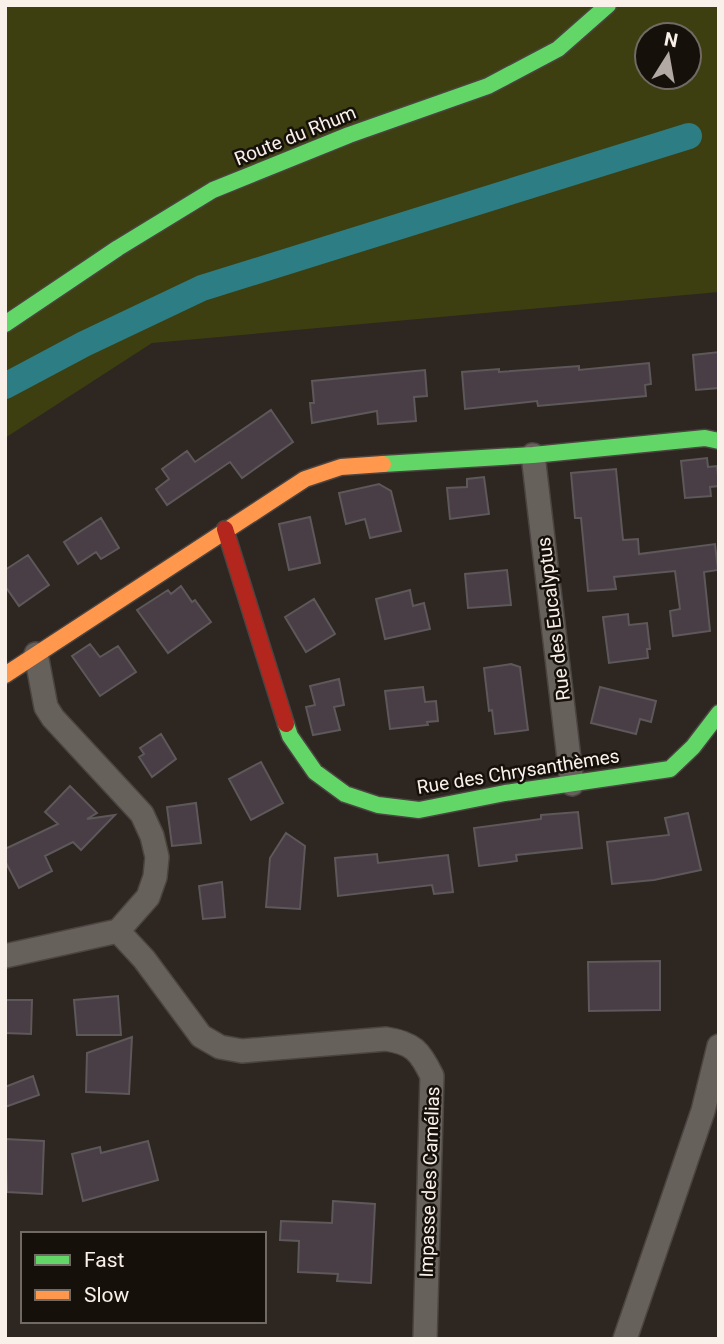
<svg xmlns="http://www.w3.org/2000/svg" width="724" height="1344" viewBox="0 0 724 1344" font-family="Roboto,sans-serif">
<rect width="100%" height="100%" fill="#2d2621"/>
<path fill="#3d3f10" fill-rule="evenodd" d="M5 5H719V292L152 343 5 438ZM647 35H689V77H647Z"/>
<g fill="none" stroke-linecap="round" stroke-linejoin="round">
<path stroke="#2d7d84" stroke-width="26" d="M5 386 84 344 202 288 689 136"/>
</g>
<path fill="#4a3e46" stroke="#5d5859" stroke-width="2" d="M719 352V388L696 390 693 355Z
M649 363 651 384 645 385 646 396 538 406 537 401 465 409 462 372 499 369V372L579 366V370Z
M425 370 427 396 414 397 416 421 378 424 377 411 312 423 310 403H314L312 381Z
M271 410 293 442 242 478 230 462 167 505 156 489 169 479 162 469 187 451 195 462Z
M707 458 708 467 717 466 719 486 710 487 711 496 685 498 681 461Z
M616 469 623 540 638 539 639 554 715 544 718 570 704 572 710 631 673 636 670 611 680 609 675 571 614 577 616 589 588 591 581 518H575L571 473Z
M484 477 489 514 450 519 447 488 467 487V479Z
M379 484 391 491 401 531 370 538 365 519 346 524 339 493Z
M310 517 320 563 289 570 279 524Z
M101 518 119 548 101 559 96 552 78 564 64 542Z
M28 555 49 585 19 606 5 586V570Z
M507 570 511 605 468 608 465 574Z
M181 586 192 602 195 600 211 622 168 653 137 610 168 590 171 594Z
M410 590 413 606 424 603 430 629 385 639 376 599Z
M314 599 335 634 306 652 285 617Z
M628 614 629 625 647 623 650 649H647L648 658 609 663 603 617Z
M90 644 100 657 118 646 136 672 100 696 72 656Z
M511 664 520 667 528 730 495 734 492 710 489 711 484 668Z
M339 679 344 705 334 707 340 730 313 735 306 707 315 705 310 686Z
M423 687 425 702 436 701 438 721 427 722 428 725 390 729 385 691Z
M600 687 656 701 651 722 640 719 636 734 591 723Z
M161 734 176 759 152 777 139 757 144 754 140 748Z
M261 762 283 803 251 820 229 779Z
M70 786 97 813 87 819 115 815 81 850 73 842 45 856 52 871 19 888 5 861V849L58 824 45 812Z
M196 803 201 843 172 846 167 807Z
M578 812 582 848 516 855 517 861 479 866 474 828 541 819V815Z
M688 813 701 870 654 880 612 884 607 842 669 835 665 818Z
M286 833 305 846 300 909 266 907 270 858Z
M377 854 378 863 448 855 453 892 434 894 432 885 338 896 335 858Z
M222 882 225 917 203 919 199 886Z
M660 961V1010L589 1011 588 962Z
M118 996 121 1035H77L74 1000Z
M5 1000H32L31 1034 5 1033Z
M132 1037 129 1094 86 1092 87 1053Z
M33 1076 39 1095 5 1107V1087Z
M5 1139 44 1141 42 1194 7 1192Z
M148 1141 158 1180 83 1201 72 1154 100 1147 101 1153Z
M333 1201 375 1204 371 1283 337 1281 338 1274 298 1272 299 1241 280 1240 281 1221 332 1223Z"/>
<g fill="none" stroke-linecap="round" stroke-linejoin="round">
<g stroke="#4b4440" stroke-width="26">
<path id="street" d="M533 455 572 784
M118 931 144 959 201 1036 220 1047 242 1051 386 1039C413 1043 420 1051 432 1076L425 1339
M5 956 118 931 148 897 155 877 157 857 152 836 142 814 53 718 46 707 36 654
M625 1339 703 1111 719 1046"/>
</g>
<g stroke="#4b4440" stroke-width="19">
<path id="fast" d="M5 324 118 248 213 190 349 135 488 86 558 49 608 5
M383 464 533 455 705 438 719 441
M286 724 290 736 315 772 345 794 378 805 419 810 505 793 670 769 693 747 719 713"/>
</g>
<g stroke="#4b4440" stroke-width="19">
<path id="slow" d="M5 675 305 479 341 467 383 464"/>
</g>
<g stroke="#4b4440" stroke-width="19">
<path id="jam" d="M225 529 286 724"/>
</g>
<use href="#street" stroke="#67615c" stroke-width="23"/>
<use href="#fast" stroke="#63d668" stroke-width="16"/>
<use href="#slow" stroke="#ff974d" stroke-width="16"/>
<use href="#jam" stroke="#b3261e" stroke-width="16"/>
</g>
<g text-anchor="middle" stroke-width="5" stroke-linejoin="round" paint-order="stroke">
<g font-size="19" fill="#faf0ea" stroke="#16100b">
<text transform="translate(295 135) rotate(-22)" y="7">Route du Rhum</text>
<text transform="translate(553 619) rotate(-97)" y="7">Rue des Eucalyptus</text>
<text transform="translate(518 771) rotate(-9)" y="7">Rue des Chrysanthèmes</text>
<text transform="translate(429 1182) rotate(-88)" y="7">Impasse des Camélias</text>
</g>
</g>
<rect width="724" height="1344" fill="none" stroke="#faf0ea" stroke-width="14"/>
<rect x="21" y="1232" width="245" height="91" fill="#16100b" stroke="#716a64" stroke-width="2"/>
<rect x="35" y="1255" width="35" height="10" fill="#63d668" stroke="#716a64" stroke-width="2"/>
<text x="84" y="1267" font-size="21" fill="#faf0ea">Fast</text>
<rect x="35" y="1290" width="35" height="10" fill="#ff974d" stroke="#716a64" stroke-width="2"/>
<text x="84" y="1302" font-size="21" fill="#faf0ea">Slow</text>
<g transform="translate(668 56) rotate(11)"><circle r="33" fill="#16100b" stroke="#716a64" stroke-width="2"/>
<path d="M0-5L12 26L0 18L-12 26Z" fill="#b2a9a4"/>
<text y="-10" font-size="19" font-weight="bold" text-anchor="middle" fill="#faf0ea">N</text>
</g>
</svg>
